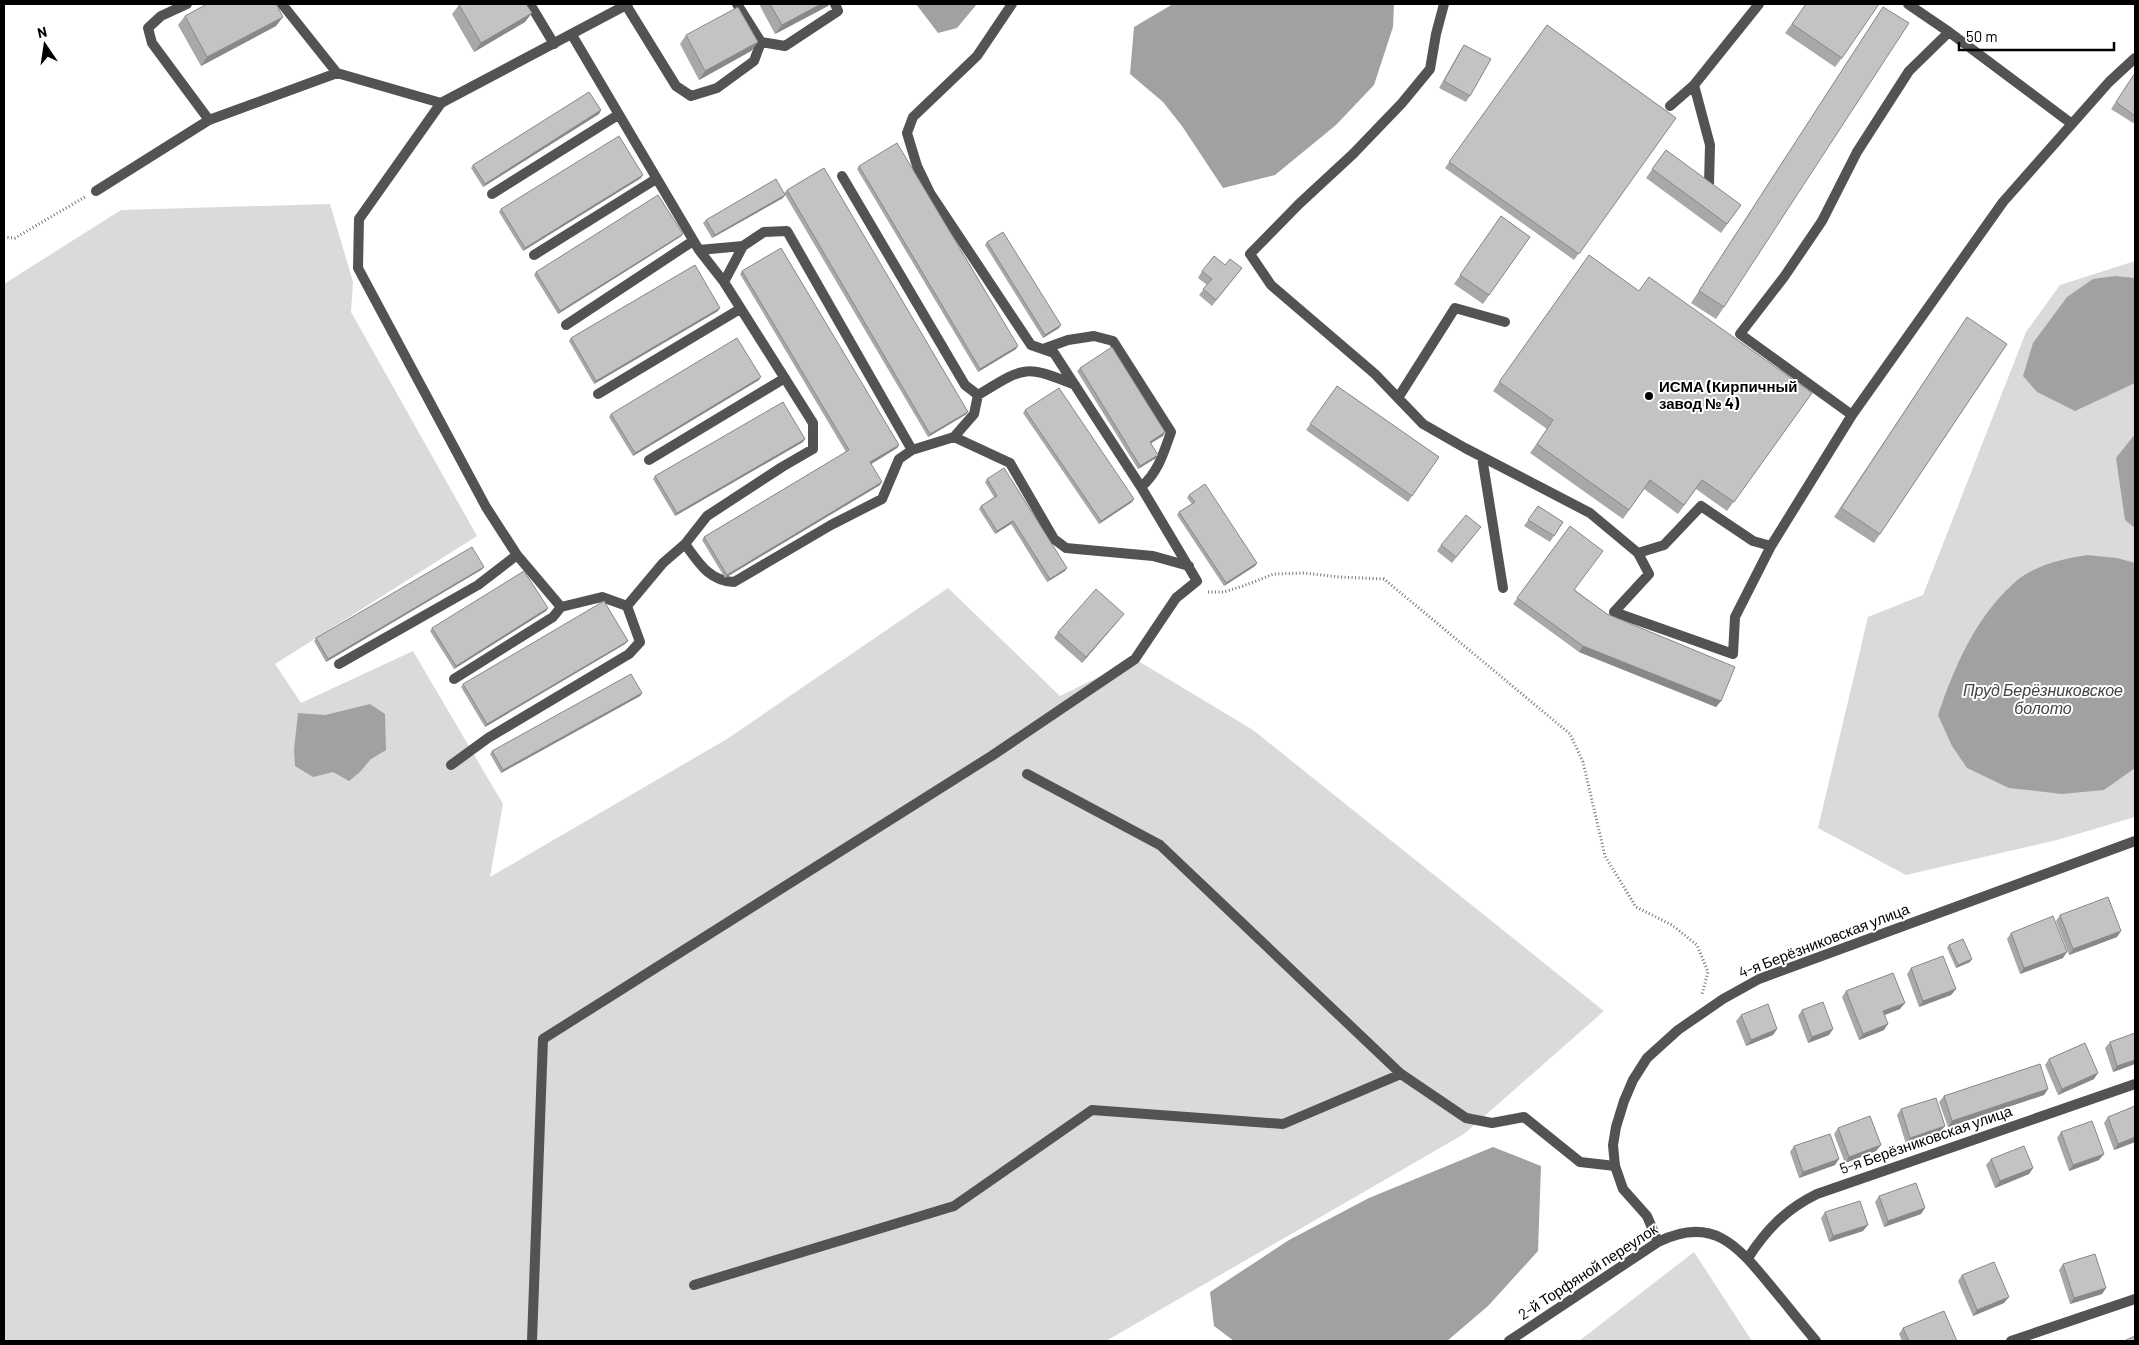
<svg xmlns="http://www.w3.org/2000/svg" width="2139" height="1345" viewBox="0 0 2139 1345" font-family="Barlow,sans-serif">
<rect width="100%" height="100%" fill="#fff"/>
<path fill="#dadada" d="M330 204 353 282 351 312 477 536 275 664 301 703 413 651 503 804 490 877 727 739 948 588 1060 696 1135 659 1253 730 1604 1011 1464 1134 1106 1341H4V284L121 210Z
M2135 261V817L2057 840 1906 875 1818 828 1868 617 1923 595 2026 332 2060 285Z
M1694 1252 1752 1341H1579Z"/>
<path fill="#a1a1a1" d="M916 4H977L957 28 938 33Z
M1173 4H1394L1393 27 1374 85 1336 125 1275 175 1223 188 1182 126 1163 102 1130 74 1134 27Z
M2115 276 2135 278V383L2075 411 2037 392 2023 376 2033 343 2067 297 2093 279Z
M2135 434V528L2125 520 2116 458Z
M2087 555 2117 558 2135 563V768L2104 790 2062 794 2009 788 1967 768 1952 746 1938 715C1954 668 1975 618 2013 584 2032 566 2061 559 2087 555Z
M370 704 385 714 386 750 371 759 360 772 349 781 333 772 313 777 295 766 294 750 298 713 325 715Z
M1493 1147 1541 1166 1538 1251 1488 1306 1447 1341H1234L1214 1326 1210 1292 1289 1240 1369 1198Z"/>
<g fill="none" stroke-linecap="round" stroke-linejoin="round">
<path stroke="#757575" stroke-width="3" stroke-dasharray="1 2.5" stroke-linecap="butt" d="M4 237 15 238 85 197
M1208 592H1224L1243 586 1274 574 1304 573 1339 577 1384 579 1570 734 1583 762 1605 856 1636 907 1672 925 1697 945 1708 972 1702 994"/>
<path stroke="#535353" stroke-width="10" d="M187 4 161 16 148 28 152 43 209 120
M282 4 337 73 441 103 359 219 358 268 486 507 517 555 561 607 602 597 627 606
M530 4 554 44
M1444 4 1436 34 1430 69 1402 103 1353 154 1299 204 1250 254 1271 285 1375 374 1423 424 1465 448 1590 513 1638 553
M1908 4 1949 32 1909 71 1857 152 1822 221 1784 277 1740 334 1852 415 2003 202 2109 82 2135 58
M626 5 676 86 691 96 717 88 754 61 761 42 737 4
M1949 32 2072 124
M572 35 699 250 724 282 813 423V449L782 467 707 516 685 544C699 563 709 581 734 582L831 525 882 499 899 459 912 450 954 437
M761 42 785 46 838 11 835 4
M1694 85 1710 145 1709 184
M1670 106 1694 85 1759 4
M842 176 965 385 978 395
M96 191 209 120 337 73
M492 194 618 115
M699 250 743 246
M534 255 656 179
M724 282 743 246 764 232 787 231 912 450
M566 325 693 241
M1043 349 1068 340 1094 336 1113 341 1171 432C1164 452 1158 473 1141 487
M1075 385C1024 364 1024 367 978 395L974 414 954 437 1010 463 1054 539 1066 548 1153 556 1189 566
M598 394 740 309
M1398 398 1455 308 1505 322
M1482 457 1503 588
M649 460 785 378
M1771 546 1735 617 1733 654 1614 612 1649 574 1638 553 1664 545 1701 506 1753 541 1771 546 1852 415
M339 664 478 585 517 555
M454 679 553 617 561 607
M451 765 488 738 629 654 640 642 627 606 663 563 685 544
M1027 774 1160 845 1401 1074 1466 1118 1492 1123 1524 1117 1580 1162 1615 1166
M694 1285 954 1206 1092 1110 1283 1124 1401 1074
M532 1341 543 1039 993 755 1135 659 1176 598 1197 581 1141 487 1054 353 1031 345 930 193 917 166 907 133 913 117 977 56 1012 4"/>
<path stroke="#535353" stroke-width="10" d="M441 103 628 4
M1658 1242 1647 1216 1623 1189 1615 1166 1613 1145 1616 1127 1624 1101 1633 1080 1647 1058 1678 1030 1723 999 1759 979 2135 841
M1748 1258C1766 1230 1786 1209 1817 1194L2135 1084
M1509 1341 1658 1242C1712 1215 1737 1245 1770 1285 1785 1303 1800 1322 1816 1341
M2011 1341 2135 1299"/>
</g>
<path fill="#a8a8a8" d="M759 4H829L828 6 775 34Z
M1806 4 1842 58 1835 67 1785 33Z
M459 5 525 22 474 52 452 14Z
M1883 7 1724 307 1716 319 1691 303Z
M185 16 276 26 201 66 178 25Z
M1547 25 1676 118 1574 260 1445 168Z
M686 35 758 42 751 51 699 80 680 44Z
M1464 45 1470 96 1466 102 1439 88 1460 51Z
M2135 73V121L2133 123 2111 109Z
M601 110 599 114 483 187 471 168 473 165Z
M1666 150 1741 205 1721 233 1646 178Z
M859 166 1016 349 978 372 857 169Z
M641 178 523 251 499 212 501 209Z
M787 190 968 412 965 415 928 437 784 193Z
M783 198 712 238 703 223 706 220Z
M1501 216 1530 237 1483 304 1454 284Z
M683 234 680 237 558 314 534 275 536 272Z
M987 242 1059 328 1043 338 985 245Z
M1589 255 1639 291 1812 393 1727 511 1696 489 1678 514 1644 489 1623 519 1530 453 1547 429 1493 391Z
M1225 265 1242 268 1212 306 1199 295 1207 285 1198 278 1202 271Z
M742 271 899 445 897 448 871 464 880 485 725 578 702 540 704 537 846 452 740 274Z
M718 311 594 384 569 341 571 338Z
M1967 317 2007 344 1874 543 1834 517Z
M1080 368 1165 432 1163 436 1151 443 1156 458 1138 469 1077 371Z
M759 380 633 456 609 417 611 414Z
M1337 386 1439 457 1408 502 1306 430Z
M1025 410 1132 502 1099 524 1023 413Z
M803 442 675 516 653 479 655 476Z
M987 479 1065 571 1047 582 1011 524 995 534 979 509 981 506 994 497 985 482Z
M1189 495 1257 563 1255 566 1224 586 1177 515 1179 512 1192 504 1187 498Z
M1538 506 1563 522 1550 542 1524 526Z
M1570 526 1575 590 1721 701 1716 707 1579 652 1513 604Z
M1476 533 1452 563 1437 551 1441 545Z
M484 567 481 570 326 662 314 641 316 638Z
M548 608 546 611 454 669 430 631 432 628Z
M1119 620 1082 663 1054 638 1058 632Z
M625 644 485 727 461 687 463 684Z
M642 693 640 696 501 773 490 754 492 751Z
M2060 915 2117 937 2069 955 2056 921Z
M2011 933 2063 958 2020 974 2007 939Z
M1949 945 1970 962 1956 968 1947 948Z
M1911 968 1956 989 1951 995 1919 1007 1907 974Z
M1846 991 1900 1009 1885 1015 1884 1030 1859 1040 1842 997Z
M1802 1010 1829 1035 1808 1043 1798 1016Z
M1741 1015 1773 1035 1746 1046 1736 1021Z
M2110 1042 2135 1064 2113 1072 2105 1048Z
M2049 1059 2094 1079 2058 1095 2045 1065Z
M2048 1089 2044 1095 1948 1127 1939 1102 1944 1096Z
M1901 1109 1940 1132 1906 1144 1897 1115Z
M2108 1117 2135 1142 2114 1150 2104 1123Z
M1838 1128 1881 1145 1876 1151 1845 1163 1834 1134Z
M2061 1132 2099 1160 2069 1171 2057 1138Z
M1794 1146 1835 1165 1799 1178 1790 1152Z
M1991 1159 2033 1168 2029 1174 1995 1188 1986 1165Z
M1879 1196 1921 1214 1884 1227 1875 1202Z
M1825 1212 1863 1231 1829 1242 1821 1218Z
M2063 1264 2106 1288 2102 1294 2070 1304 2059 1270Z
M1962 1275 2004 1303 1973 1316 1958 1281Z
M1903 1328 1957 1341H1902L1899 1334Z"/>
<path fill="#888" d="M821 4H829L828 6 775 34 782 25Z
M532 13 525 22 474 52 481 43Z
M283 17 276 26 201 66 207 57Z
M758 42 751 51 699 80 705 71Z
M601 110 599 114 483 187 485 184Z
M643 175 641 178 523 251 525 248Z
M785 195 783 198 712 238 715 235Z
M683 234 680 237 558 314 560 311Z
M720 308 718 311 594 384 596 381Z
M1061 325 1059 328 1043 338 1045 335Z
M1018 346 1016 349 978 372 980 369Z
M761 377 759 380 633 456 635 453Z
M968 412 965 415 928 437 930 434Z
M1165 432 1163 436 1148 445 1150 442Z
M805 439 803 442 675 516 677 513Z
M899 445 897 448 868 466 870 462Z
M1158 455 1156 458 1138 469 1140 466Z
M882 482 880 485 725 578 727 575Z
M1134 499 1132 502 1099 524 1101 521Z
M1013 521 1011 524 995 534 997 531Z
M1257 563 1255 566 1224 586 1226 583Z
M484 567 481 570 326 662 328 659Z
M1067 568 1065 571 1047 582 1050 579Z
M548 608 546 611 454 669 456 666Z
M1124 614 1119 620 1082 663 1086 657Z
M628 641 625 644 485 727 487 724Z
M1583 646 1721 701 1716 707 1579 652Z
M642 693 640 696 501 773 503 770Z
M2121 931 2117 937 2069 955 2073 949Z
M2067 952 2063 958 2020 974 2024 968Z
M1972 959 1970 962 1956 968 1958 965Z
M1956 989 1951 995 1919 1007 1923 1001Z
M1905 1003 1900 1009 1879 1017 1883 1011Z
M1888 1024 1884 1030 1859 1040 1863 1034Z
M1777 1029 1773 1035 1746 1046 1751 1040Z
M1833 1029 1829 1035 1808 1043 1812 1037Z
M2135 1060V1064L2113 1072 2117 1066Z
M2098 1073 2094 1079 2058 1095 2062 1089Z
M2048 1089 2044 1095 1948 1127 1952 1121Z
M1945 1126 1940 1132 1906 1144 1910 1138Z
M2135 1137V1142L2114 1150 2118 1144Z
M1881 1145 1876 1151 1845 1163 1849 1157Z
M2104 1154 2099 1160 2069 1171 2073 1165Z
M1839 1159 1835 1165 1799 1178 1803 1172Z
M2033 1168 2029 1174 1995 1188 2000 1181Z
M1925 1208 1921 1214 1884 1227 1888 1221Z
M1868 1225 1863 1231 1829 1242 1833 1236Z
M2106 1288 2102 1294 2070 1304 2074 1298Z
M2009 1297 2004 1303 1973 1316 1977 1310Z"/>
<path fill="#c3c3c3" stroke="#888" d="M207 4H276L283 17 207 57 185 16Z
M461 4H526L532 13 481 43 459 5Z
M770 4H821L782 25Z
M1806 4H1879L1842 58 1792 24Z
M738 7 758 42 705 71 686 35Z
M1883 7 1909 23 1724 307 1699 291Z
M1547 25 1676 118 1579 254 1449 162Z
M1464 45 1491 59 1470 96 1444 81Z
M2135 73V116L2116 102Z
M589 92 601 110 485 184 473 165Z
M619 136 643 175 525 248 501 209Z
M897 143 1018 346 980 369 859 166Z
M1666 150 1741 205 1727 224 1652 169Z
M824 168 968 412 930 434 787 190Z
M776 179 785 195 715 235 706 220Z
M658 195 683 234 560 311 536 272Z
M1501 216 1530 237 1489 295 1460 275Z
M1003 232 1061 325 1045 335 987 242Z
M781 248 899 445 870 462 882 482 727 575 704 537 849 450 742 271Z
M1589 255 1639 291 1649 277 1812 393 1734 502 1702 480 1684 505 1650 480 1629 510 1537 444 1553 420 1499 382Z
M1214 256 1225 265 1230 259 1242 268 1216 300 1203 289 1212 279 1202 271Z
M695 265 720 308 596 381 571 338Z
M1967 317 2007 344 1880 534 1841 508Z
M737 338 761 377 635 453 611 414Z
M1112 347 1165 432 1150 442 1158 455 1140 466 1080 368Z
M1337 386 1439 457 1412 496 1310 424Z
M1059 388 1134 499 1101 521 1025 410Z
M783 402 805 439 677 513 655 476Z
M1004 468 1067 568 1050 579 1013 521 997 531 981 506 997 496 987 479Z
M1205 484 1257 563 1226 583 1179 512 1195 502 1189 495Z
M1538 506 1563 522 1554 536 1528 520Z
M1466 515 1481 527 1456 557 1441 545Z
M1570 526 1603 551 1574 590 1607 614 1735 667 1721 701 1583 646 1517 598Z
M472 547 484 567 328 659 316 638Z
M524 571 548 608 456 666 432 628Z
M1096 589 1124 614 1086 657 1058 632Z
M604 601 628 641 487 724 463 684Z
M631 674 642 693 503 770 492 751Z
M2108 897 2121 931 2073 949 2060 915Z
M2053 916 2067 952 2024 968 2011 933Z
M1963 939 1972 959 1958 965 1949 945Z
M1943 956 1956 989 1923 1001 1911 968Z
M1893 973 1905 1003 1883 1011 1888 1024 1863 1034 1846 991Z
M1823 1002 1833 1029 1812 1037 1802 1010Z
M1768 1004 1777 1029 1751 1040 1741 1015Z
M2135 1033V1060L2117 1066 2110 1042Z
M2085 1043 2098 1073 2062 1089 2049 1059Z
M2040 1064 2048 1089 1952 1121 1944 1096Z
M1936 1098 1945 1126 1910 1138 1901 1109Z
M2135 1106V1137L2118 1144 2108 1117Z
M1870 1116 1881 1145 1849 1157 1838 1128Z
M2092 1121 2104 1154 2073 1165 2061 1132Z
M1830 1134 1839 1159 1803 1172 1794 1146Z
M2024 1146 2033 1168 2000 1181 1991 1159Z
M1916 1183 1925 1208 1888 1221 1879 1196Z
M1860 1201 1868 1225 1833 1236 1825 1212Z
M2095 1254 2106 1288 2074 1298 2063 1264Z
M1994 1262 2009 1297 1977 1310 1962 1275Z
M1944 1311 1957 1341H1909L1903 1328Z
M2135 1336V1341H2124Z"/>
<circle fill="#000" stroke="#fff" stroke-width="2" cx="1649" cy="396" r="5"/>
<g text-anchor="middle" stroke-width="4" stroke-linejoin="round" paint-order="stroke">
<g font-size="15" font-weight="bold" fill="#000" stroke="#fff" text-anchor="start">
<text x="1659" y="392">ИСМА (Кирпичный<tspan x="1659" dy="17">завод № 4)</tspan></text>
</g>
<g font-size="15" fill="#000" stroke="#fff">
<text transform="translate(1824 941) rotate(-21)" y="5">4-я Берёзниковская улица</text>
<text transform="translate(1926 1140) rotate(-19)" y="5">5-я Берёзниковская улица</text>
<text transform="translate(1588 1272) rotate(-33)" y="5">2-й Торфяной переулок</text>
</g>
<g font-size="16" font-style="italic" fill="#424242" stroke="#fff">
<text x="2043" y="696">Пруд Берёзниковское<tspan x="2043" dy="18">болото</tspan></text>
</g>
</g>
<rect width="2139" height="1345" fill="none" stroke="#000000" stroke-width="10"/>
<g transform="translate(45 45) rotate(347)" stroke="#ffffff" stroke-width="4" paint-order="stroke">
<path d="M0-4L9 19L0 12L-9 19Z" fill="#000000"/>
<text y="-8" font-size="14" font-weight="bold" text-anchor="middle" fill="#000000">N</text>
</g>
<path d="M1959 42v8h155v-8" fill="none" stroke="#000000" stroke-width="2.5"/>
<text x="1966" y="42" font-size="15" fill="#000000" stroke="#ffffff" stroke-width="4" paint-order="stroke">50 m</text>
</svg>
